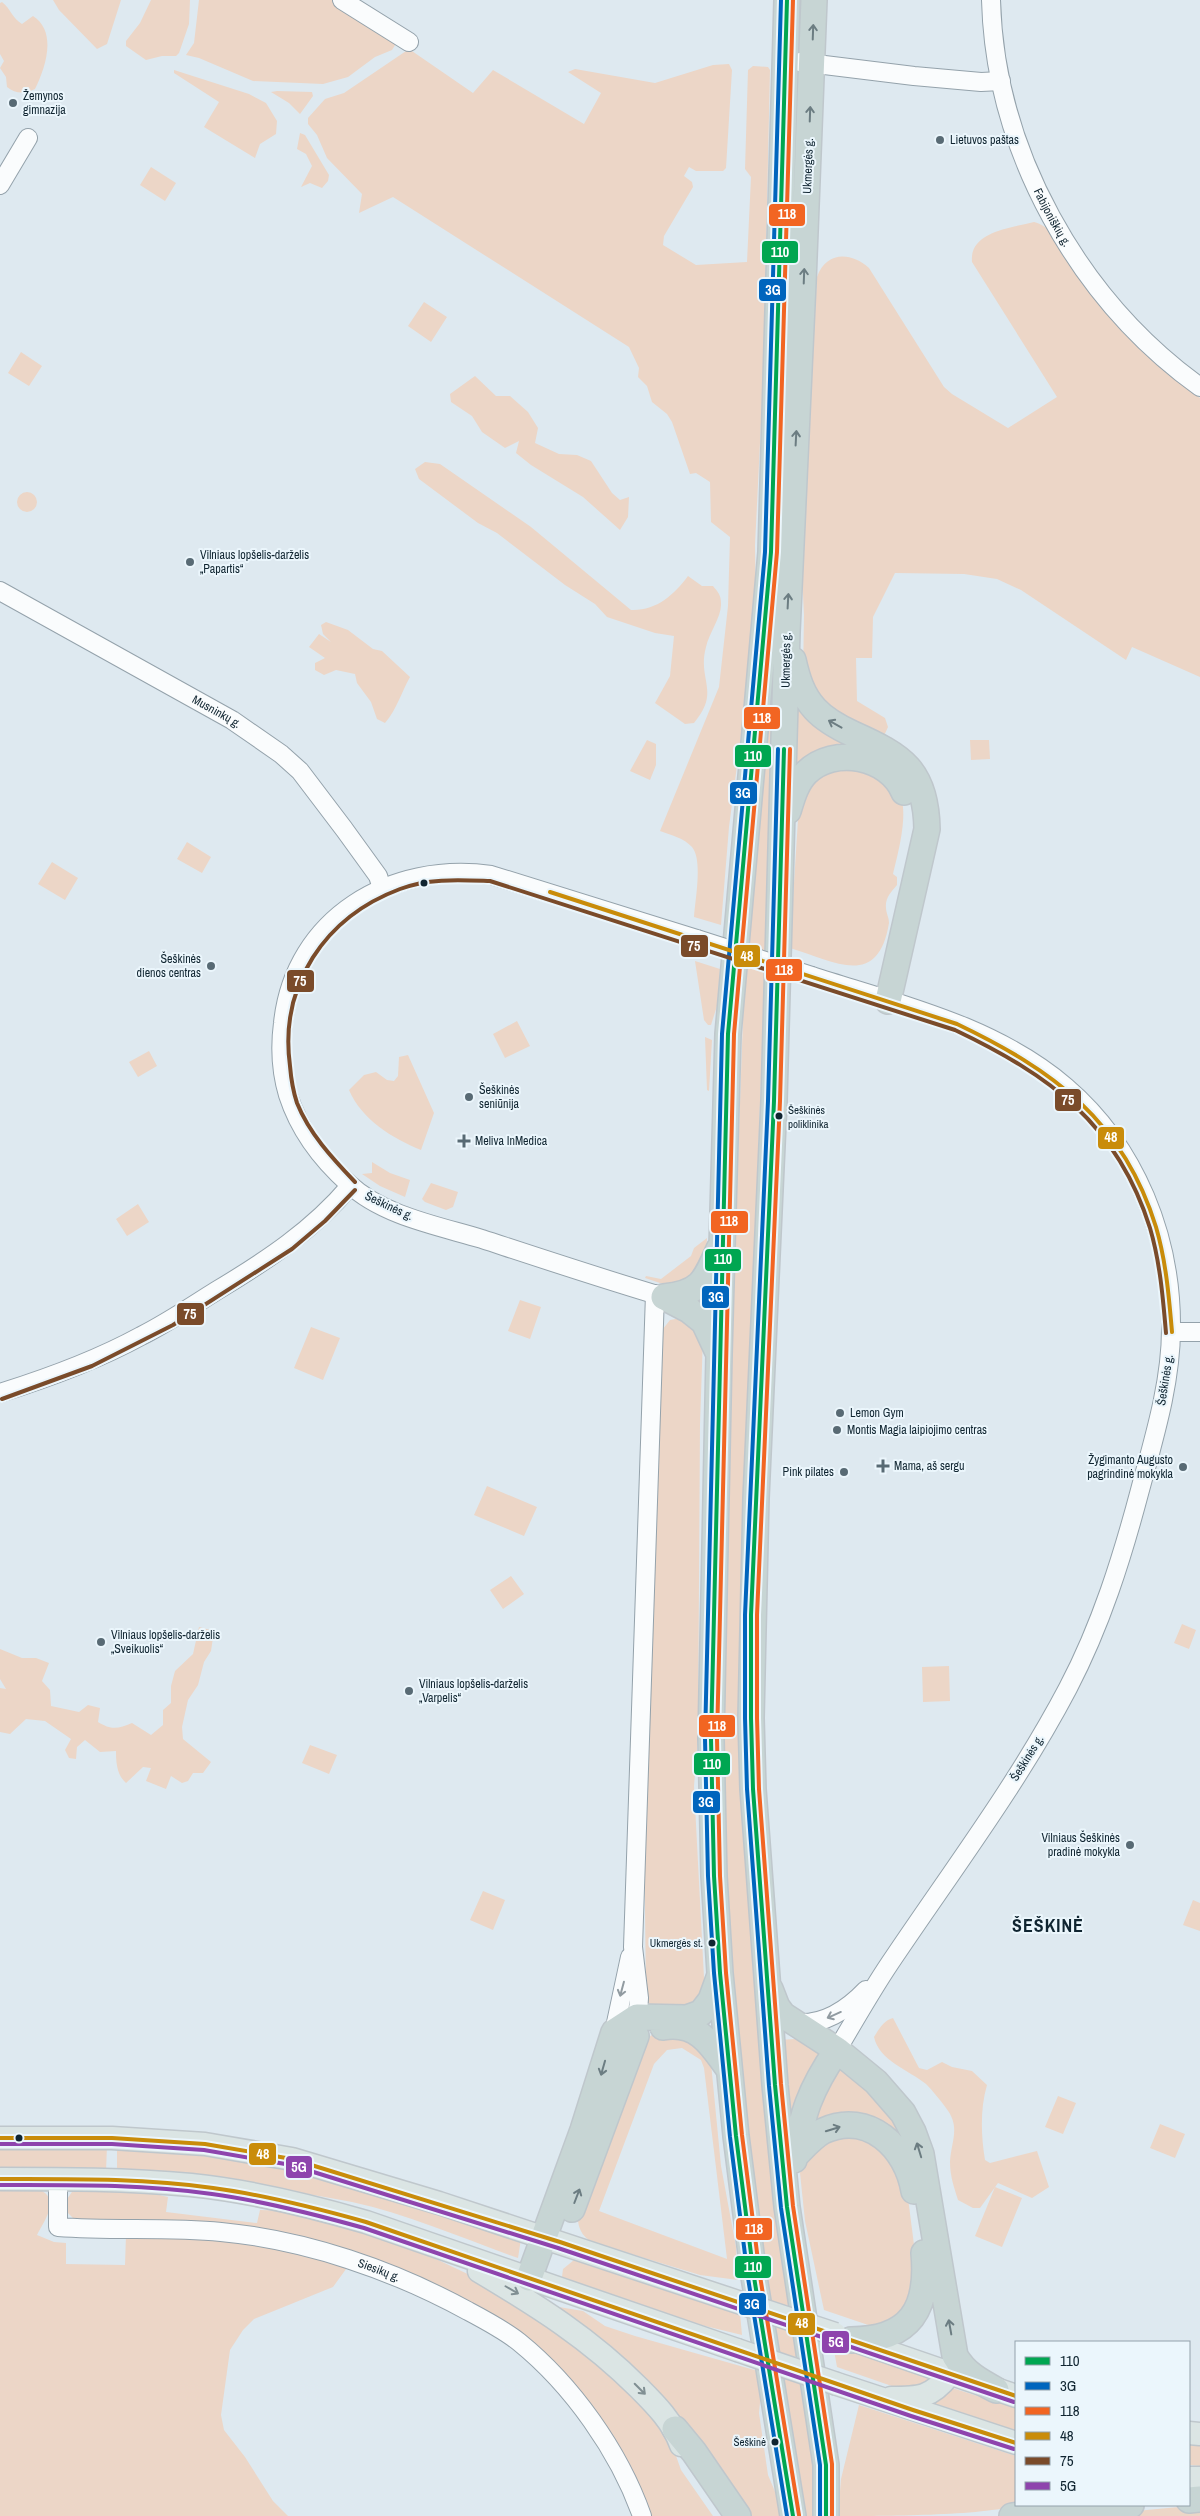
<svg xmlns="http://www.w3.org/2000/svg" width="1200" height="2516" viewBox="0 0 1200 2516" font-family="'Archivo Narrow',sans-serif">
<rect width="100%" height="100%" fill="#dee9f0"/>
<path fill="#ecd6c7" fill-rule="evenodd" d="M53 0H121L107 44 97 49 59 10Z
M151 0H190L189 24 179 53 176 56H162L146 60 126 46V41L140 23Z
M199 0H336L397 42 392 50 375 57 348 77 323 84 253 81 199 58 186 55 194 43Z
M2 2C11 9 12 18 22 24L33 16C58 32 45 69 35 89 24 94 16 94 7 87L6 77 0 68 4 61 0 54V3Z
M409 49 473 93 493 70 584 124 601 93 568 72 575 69 655 83 713 65 729 64 732 70 726 168 723 171H696L689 167 684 176 692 182 693 187 664 236 663 245 696 265 747 262 751 177 745 169 748 70 753 66 768 67 770 70 763 382 755 545 756 619 729 827 721 925 694 917C695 900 703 860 692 847 684 838 671 835 660 831L719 687 728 606 730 537 711 522 710 482 696 473 690 474 672 422 667 414 652 402 647 386 638 377 639 368 629 347 393 197 359 213 362 194 327 158 317 135 308 124V118L325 99 344 93Z
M174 70 249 94 266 103 277 121 276 134 260 144 255 158 204 127 219 102 174 73Z
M277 91 312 92 313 96 300 114 289 103 271 92Z
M300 133 305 135 329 175 328 181 322 188 310 183 301 187 312 166 306 154 297 149Z
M151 167 176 183 165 201 140 185Z
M1034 222C1054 226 1067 256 1078 273 1110 322 1154 361 1200 398V677L1132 647 1126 660 1021 590 997 579 964 574 895 573 873 617 872 658H856L857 701 885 718 888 727 882 740 836 719 803 676 804 615 802 573 808 368 813 345 817 277C826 252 850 251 869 268L944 387 952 394 1008 428 1057 397 972 262C969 231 1012 228 1034 222Z
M424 302 447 317 431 342 408 326Z
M21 352 42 366 29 386 8 373Z
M475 376 496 396H510L528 412 538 428 535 443 559 454 577 455 591 461 612 493 620 500 629 497 628 517 620 530 583 497 531 465 516 453 519 441 505 448 482 432 472 416 451 402 450 394Z
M425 462 440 464 531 527 631 610C656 611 674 595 688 576L702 586H713C718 592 721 595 721 603 722 616 709 633 706 647 697 680 721 691 694 723L685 724 655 703 670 676 674 636 655 633 607 617 595 604 565 585 497 533 478 523 419 479 415 469Z
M17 502a10 10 0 1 1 20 0a10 10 0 1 1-20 0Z
M326 622 348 630 373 649 382 651 410 677C401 693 397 709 385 723L377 719 371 702 357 683 355 674 336 670 324 675 315 670V663L325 658 309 647 319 634 331 642 323 634 321 625Z
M796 696C803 706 812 718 823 724 872 755 919 752 919 824L893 967 889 966 916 828C918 787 898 752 854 750 842 750 827 751 816 757 807 762 801 772 792 778Z
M772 701 768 886 750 1376 743 1825 765 2119 781 2247 813 2455 815 2516H803L751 2177 728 1933 721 1771 722 1604 749 852Z
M647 740 656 744V765L650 780 630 771Z
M970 740H989L990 759 971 760Z
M825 768 877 769C884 776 892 782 897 789 911 807 898 853 893 874L897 877V885C891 892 885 898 886 908 886 913 889 917 889 923 878 990 834 961 790 948L799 803 801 795Z
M187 842 211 857 202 873 177 859Z
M52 862 78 878 65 900 38 884Z
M695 961 720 969 717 1006 711 1025H708L704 1020Z
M517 1021 530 1046 505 1058 493 1034Z
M705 1037 712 1040 709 1091 707 1090Z
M149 1051 157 1066 138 1077 129 1062Z
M408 1055 434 1113 421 1150C392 1138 362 1120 349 1090L364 1075 376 1072 387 1080 394 1081 398 1076 399 1057Z
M372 1162 390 1173 410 1180 405 1197 380 1186 362 1174 372 1173Z
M431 1183 458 1192 453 1207 446 1210 425 1202 422 1199Z
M138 1204 149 1222 127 1236 116 1219Z
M707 1238 706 1259 700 1278 666 1285 645 1278 646 1276 661 1279 691 1256 694 1248Z
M520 1300 541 1307 530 1339 508 1331Z
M681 1318 703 1337 700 1424 698 1737 694 1786 705 1997 700 2008H653L647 2002 646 1992 644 1828 659 1334 670 1320Z
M311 1327 340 1338 323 1380 294 1368Z
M487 1486 537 1507 524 1536 474 1515Z
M511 1576 524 1594 503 1609 490 1590Z
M1182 1624 1196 1630 1189 1649 1174 1643Z
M199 1627 214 1631 211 1651 204 1662 198 1685 188 1700 182 1727 183 1739 211 1762 203 1773H193L188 1781 182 1783 171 1776 166 1789 146 1781 151 1768 143 1767 126 1783C117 1775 116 1763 116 1751L100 1752 85 1740 77 1747 76 1759 69 1758 65 1750 71 1739 45 1721 26 1719 10 1734 0 1732V1688L6 1689 0 1679V1649L22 1658H36L49 1663 42 1681 50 1690 51 1706 79 1712 88 1705 100 1708 98 1722C111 1730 118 1729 132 1723L151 1735 163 1725V1710L171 1703V1686L175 1671 193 1654Z
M949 1666 950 1701 923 1702 922 1667Z
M310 1745 337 1755 329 1774 302 1763Z
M483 1891 505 1900 493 1930 470 1920Z
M1193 1900 1200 1903V1931L1183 1925Z
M893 2018 919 2068 927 2070 942 2062 952 2067 972 2071 987 2085C980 2109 981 2136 985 2160L990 2163 1037 2151 1049 2187 1032 2198 998 2183 980 2208H973L958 2200C954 2187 950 2176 950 2162 951 2141 961 2127 946 2108 940 2100 933 2091 926 2084 909 2070 879 2061 874 2037 879 2029 884 2020 893 2018Z
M669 2032 710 2053 721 2166 736 2247 738 2280 700 2275 592 2242C580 2235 577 2225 578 2212L646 2039 652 2035ZM682 2048 701 2060 704 2068 727 2259 599 2211 654 2064 667 2050Z
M813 2038 830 2051 790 2127 778 2040Z
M838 2060 906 2131 901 2145 806 2119Z
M1058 2096 1076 2103 1063 2134 1045 2127Z
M1160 2124 1185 2134 1175 2158 1150 2148Z
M853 2132 889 2151 908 2198 918 2276 915 2300 880 2329 824 2310 805 2221 800 2173 801 2164 812 2149Z
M0 2145H107L106 2172 0 2171Z
M117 2146 202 2151 314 2173 521 2239 518 2258C464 2239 408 2214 352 2202 274 2186 195 2181 117 2173Z
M995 2187 1022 2198 1002 2247 975 2236Z
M0 2188C14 2188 52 2182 50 2206 49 2215 41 2227 37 2235L54 2242 66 2243V2264L125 2265 126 2235 215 2237 258 2243 349 2265 333 2287 254 2319 243 2330 230 2350 221 2415 224 2430 245 2457 273 2501 288 2516H0Z
M74 2189 139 2190 168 2197 166 2212 257 2223 260 2210 291 2211 324 2218 417 2250 493 2286 608 2368 669 2436 681 2470 713 2516H649L557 2366 330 2248 75 2220 66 2211 65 2202Z
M574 2260 740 2313 742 2335 652 2313 566 2284 562 2277 563 2269Z
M559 2307 583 2311 605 2326 635 2336 758 2371 761 2392 759 2413 768 2475 776 2494 781 2516H747L588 2330Z
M833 2345 935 2381 909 2392 837 2367Z
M949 2387 1016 2408V2436L923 2405Z
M859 2405 1016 2456V2505C986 2516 878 2516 838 2516L841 2479Z
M1189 2443H1200V2466L1189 2465Z
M1200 2505V2516H1083Z"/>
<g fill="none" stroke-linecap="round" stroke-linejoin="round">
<g stroke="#94a2ab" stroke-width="20">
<g id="minor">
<path d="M342 0 409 42"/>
<path id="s1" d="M991 0C995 151 1078 299 1200 387"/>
<path d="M800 62 914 76 981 82 1001 81"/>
<path d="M0 185 28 138"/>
<path id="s2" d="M0 591 232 720 281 754 300 771 344 829 378 876 382 888"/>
<path d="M812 976C899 1004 995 1026 1066 1087 1136 1147 1172 1238 1171 1329 1171 1383 1154 1438 1140 1490 1122 1558 1101 1625 1068 1688 1016 1787 948 1876 886 1969 869 1995 853 2023 837 2050"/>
<path d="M664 1297C603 1279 543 1259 482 1239 439 1226 383 1216 349 1184 322 1160 299 1129 288 1095 281 1072 280 1046 283 1023 294 917 392 861 491 875L697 939"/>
<path d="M1172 1332H1200"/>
<path d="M0 1393C48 1378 97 1360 141 1336 167 1323 192 1306 216 1291 266 1261 313 1230 350 1186"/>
<path d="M794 2023C823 2026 847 2010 866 1990"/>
<path d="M637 2028 639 1998 633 1947 655 1294"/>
<path d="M614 2032 630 1957"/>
<path id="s3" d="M58 2179V2227C112 2231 167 2227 221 2232 306 2240 393 2270 468 2311 485 2320 504 2330 519 2342 572 2385 619 2451 642 2516"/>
</g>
</g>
<g stroke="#bfc7cc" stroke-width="25">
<path id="major" d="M0 2138H112L205 2144 292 2159 439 2203 744 2304
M0 2179C64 2179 127 2179 191 2185 250 2191 308 2205 366 2222L737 2350
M479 2271C539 2307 589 2338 639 2388 656 2405 673 2422 681 2445
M850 2339 1016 2396
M837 2384 1016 2443
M891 2398C919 2398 931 2398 949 2375
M1189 2433 1200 2434
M1189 2478H1200"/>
</g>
<g stroke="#bfc7cc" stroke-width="28">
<path id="highway" d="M787 0 771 552 728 1034 719 1354 711 1739 714 1876 720 1973 736 2136 754 2277 793 2516
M814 0 803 283 787 632 774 1101 756 1498 751 1718 753 1789 775 2085 787 2207 826 2465V2516
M793 660C797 678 802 695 815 709 825 720 840 728 853 734 902 756 926 770 927 829L888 1001
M788 811C792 798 796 783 806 773 834 745 889 756 904 792
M664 1297C701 1293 705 1281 719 1249
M664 1297 689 1310 704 1322 718 1352
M770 1989 777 2007 783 2015 837 2050 876 2082 903 2113 913 2132 921 2154 955 2356C965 2373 979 2381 996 2390
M663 2027C697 2021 711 2044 728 2068
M794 2157C803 2148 812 2137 823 2131 869 2110 907 2148 914 2191
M794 2160C803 2112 809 2091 837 2050
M572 2209 636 2036
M529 2278 583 2130 614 2032 637 2017 687 2018 701 2013 711 2000 720 1975
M851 2340C911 2340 929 2308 924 2253
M675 2429 694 2452 738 2516
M1189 2500 1200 2499
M1012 2516 1039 2512 1131 2505"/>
</g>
<use href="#minor" stroke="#fafcfd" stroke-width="18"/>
<use href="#major" stroke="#dbe5e4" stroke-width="22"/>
<use href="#highway" stroke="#c7d5d4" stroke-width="25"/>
<g stroke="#94a2ab" stroke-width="20" stroke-linecap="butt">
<path id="minor-bridge" d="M697 939 812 976"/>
</g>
<g stroke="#bfc7cc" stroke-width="25" stroke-linecap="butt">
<path id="major-bridge" d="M744 2304 835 2334
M737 2350 837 2384"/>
</g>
<use href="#minor-bridge" stroke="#fafcfd" stroke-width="18"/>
<use href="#major-bridge" stroke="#dbe5e4" stroke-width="22"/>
<g stroke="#ebf6fc" stroke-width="8">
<path id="bus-1" d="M787 0 771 552 728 1034 711 1739 714 1876 720 1973 736 2136 754 2277 793 2516
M784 749 774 1101 751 1615V1718L753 1789 775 2085 787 2207 826 2465V2516"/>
</g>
<g stroke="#ebf6fc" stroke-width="8">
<path id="bus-2" d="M781 0 765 552 722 1034 705 1739 708 1876 714 1973 730 2137 748 2278 787 2516
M778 749 768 1101 745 1615V1718L747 1789 769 2086 781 2208 820 2465V2516"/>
</g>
<g stroke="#ebf6fc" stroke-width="8">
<path id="bus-3" d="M793 0 777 552 734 1034 717 1739 720 1876 726 1973 742 2135 760 2276 799 2515
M790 749 780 1101 757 1615V1718L759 1789 781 2084 793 2206 832 2464V2516"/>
</g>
<g stroke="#ebf6fc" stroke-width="8">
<path id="bus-4" d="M550 892 957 1024C1053 1070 1123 1120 1156 1227 1166 1261 1169 1297 1172 1332
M0 2138H112L205 2144 292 2159 560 2242 1016 2396
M0 2179C71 2179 143 2178 213 2188 265 2195 316 2208 366 2222L913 2410 1016 2443"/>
</g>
<g stroke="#ebf6fc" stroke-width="8">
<path id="bus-5" d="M355 1182C332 1158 309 1133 297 1103 293 1091 291 1078 290 1066 279 985 325 917 400 889 429 878 460 880 490 881L955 1030C1049 1075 1117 1123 1150 1228 1160 1262 1163 1298 1166 1333
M2 1399 92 1366 173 1325 292 1249 325 1221 355 1190"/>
</g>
<g stroke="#ebf6fc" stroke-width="8">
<path id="bus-6" d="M0 2144H112L204 2150 291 2165 558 2248 1014 2402
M0 2185C71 2185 142 2184 212 2194 264 2201 314 2214 364 2228L911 2416 1014 2449"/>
</g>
<use href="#bus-1" stroke="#00a651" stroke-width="4"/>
<use href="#bus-2" stroke="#0065bd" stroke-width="4"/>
<use href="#bus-3" stroke="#f26522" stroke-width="4"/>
<use href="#bus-4" stroke="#c98c0a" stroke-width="4"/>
<use href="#bus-5" stroke="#7a4b2a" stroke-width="4"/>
<use href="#bus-6" stroke="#8e44ad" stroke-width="4"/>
</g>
<defs><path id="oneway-shaft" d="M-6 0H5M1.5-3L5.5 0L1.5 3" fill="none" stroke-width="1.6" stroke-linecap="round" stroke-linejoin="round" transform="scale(1.25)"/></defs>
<g stroke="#6c7d82">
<use href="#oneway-shaft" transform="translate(813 32) rotate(-88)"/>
<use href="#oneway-shaft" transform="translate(810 114) rotate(-88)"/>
<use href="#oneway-shaft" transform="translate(804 276) rotate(-88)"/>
<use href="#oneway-shaft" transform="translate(796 438) rotate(-87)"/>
<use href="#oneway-shaft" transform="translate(788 601) rotate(-87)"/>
<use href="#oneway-shaft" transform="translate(835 724) rotate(-151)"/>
<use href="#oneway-shaft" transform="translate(603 2068) rotate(106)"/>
<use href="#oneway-shaft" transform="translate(833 2129) rotate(-17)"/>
<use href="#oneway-shaft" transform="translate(919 2150) rotate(-107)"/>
<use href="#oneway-shaft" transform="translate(577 2196) rotate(-69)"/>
<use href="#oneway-shaft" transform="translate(950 2327) rotate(-100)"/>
</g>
<g stroke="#919ba1">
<use href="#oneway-shaft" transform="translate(622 1989) rotate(105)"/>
<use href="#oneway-shaft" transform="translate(834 2015) rotate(156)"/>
</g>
<g stroke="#808f93">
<use href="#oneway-shaft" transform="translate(512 2290) rotate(30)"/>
<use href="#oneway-shaft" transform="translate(640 2389) rotate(45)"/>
</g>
<g fill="#586a74" stroke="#ebf6fc" stroke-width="2">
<circle cx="13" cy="103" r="5"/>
<circle cx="940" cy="140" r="5"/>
<circle cx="190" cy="562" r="5"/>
<circle cx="211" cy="966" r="5"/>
<circle cx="469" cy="1097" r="5"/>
<path d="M461.5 1133.5h5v5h5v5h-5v5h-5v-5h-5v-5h5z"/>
<circle cx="840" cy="1413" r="5"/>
<circle cx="837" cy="1430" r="5"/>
<path d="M880.5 1458.5h5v5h5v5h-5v5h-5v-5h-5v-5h5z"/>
<circle cx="1183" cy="1467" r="5"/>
<circle cx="844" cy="1472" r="5"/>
<circle cx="101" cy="1642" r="5"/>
<circle cx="409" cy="1691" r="5"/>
<circle cx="1130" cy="1845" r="5"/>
</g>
<g fill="#102531" stroke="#ebf6fc" stroke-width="2">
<circle cx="424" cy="883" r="4.5"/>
<circle cx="779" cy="1116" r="4.5"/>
<circle cx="712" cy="1943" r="4.5"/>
<circle cx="19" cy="2138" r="4.5"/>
<circle cx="775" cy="2442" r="4.5"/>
</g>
<g text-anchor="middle" stroke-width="4" stroke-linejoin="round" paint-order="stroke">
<g font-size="11" fill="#102531" stroke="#ebf6fc" text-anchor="end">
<text x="788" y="1114" text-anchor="start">Šeškinės<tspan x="788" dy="14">poliklinika</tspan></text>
<text x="703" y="1947">Ukmergės st.</text>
<text x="766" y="2446">Šeškinė</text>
</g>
<g font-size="12" fill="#102531" stroke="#ebf6fc" text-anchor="start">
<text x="23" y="100">Žemynos<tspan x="23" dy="14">gimnazija</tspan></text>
<text x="950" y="144">Lietuvos paštas</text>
<text x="200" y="559">Vilniaus lopšelis-darželis<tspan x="200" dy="14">„Papartis“</tspan></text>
<text x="201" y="963" text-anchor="end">Šeškinės<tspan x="201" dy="14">dienos centras</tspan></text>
<text x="479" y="1094">Šeškinės<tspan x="479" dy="14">seniūnija</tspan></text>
<text x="475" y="1145">Meliva InMedica</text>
<text x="850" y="1417">Lemon Gym</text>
<text x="847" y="1434">Montis Magia laipiojimo centras</text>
<text x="1173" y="1464" text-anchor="end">Žygimanto Augusto<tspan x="1173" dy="14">pagrindinė mokykla</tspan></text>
<text x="894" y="1470">Mama, aš sergu</text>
<text x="834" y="1476" text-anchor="end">Pink pilates</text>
<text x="111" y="1639">Vilniaus lopšelis-darželis<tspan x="111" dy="14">„Sveikuolis“</tspan></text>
<text x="419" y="1688">Vilniaus lopšelis-darželis<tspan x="419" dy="14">„Varpelis“</tspan></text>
<text x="1120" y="1842" text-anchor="end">Vilniaus Šeškinės<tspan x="1120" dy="14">pradinė mokykla</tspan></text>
</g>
<g font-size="12" fill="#102531" stroke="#ebf6fc">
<text transform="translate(808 166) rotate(-88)" y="4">Ukmergės g.</text>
<text dy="4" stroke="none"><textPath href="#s1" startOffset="228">Fabijoniškių g.</textPath></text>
<text transform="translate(786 660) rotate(-89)" y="4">Ukmergės g.</text>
<text dy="4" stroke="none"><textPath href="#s2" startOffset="248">Musninkų g.</textPath></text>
<text transform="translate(389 1206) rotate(25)" y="4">Šeškinės g.</text>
<text transform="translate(1165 1380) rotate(-81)" y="4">Šeškinės g.</text>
<text transform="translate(1027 1758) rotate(-58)" y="4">Šeškinės g.</text>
<text dy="4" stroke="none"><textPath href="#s3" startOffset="374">Siesikų g.</textPath></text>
</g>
<g font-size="18" font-weight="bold" letter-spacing="1" fill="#102531" stroke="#ebf6fc">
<text x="1048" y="1932">ŠEŠKINĖ</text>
</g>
</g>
<g stroke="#ebf6fc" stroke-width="2">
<rect x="768" y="203" width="38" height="24" rx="5" fill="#f26522"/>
<rect x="761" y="240" width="38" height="24" rx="5" fill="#00a651"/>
<rect x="758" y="278" width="29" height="24" rx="5" fill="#0065bd"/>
<rect x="743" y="706" width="38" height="24" rx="5" fill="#f26522"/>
<rect x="734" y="744" width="38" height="24" rx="5" fill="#00a651"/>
<rect x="729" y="781" width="29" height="24" rx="5" fill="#0065bd"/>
<rect x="680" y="934" width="29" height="24" rx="5" fill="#7a4b2a"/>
<rect x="733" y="944" width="28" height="24" rx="5" fill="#c98c0a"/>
<rect x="765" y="958" width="38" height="24" rx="5" fill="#f26522"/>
<rect x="286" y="969" width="29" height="24" rx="5" fill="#7a4b2a"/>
<rect x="1054" y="1088" width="28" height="24" rx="5" fill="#7a4b2a"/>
<rect x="1097" y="1126" width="28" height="24" rx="5" fill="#c98c0a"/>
<rect x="710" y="1210" width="39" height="24" rx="5" fill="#f26522"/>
<rect x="704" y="1248" width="38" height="24" rx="5" fill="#00a651"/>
<rect x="701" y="1285" width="29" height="24" rx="5" fill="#0065bd"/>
<rect x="176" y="1302" width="29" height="24" rx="5" fill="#7a4b2a"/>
<rect x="698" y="1714" width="38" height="24" rx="5" fill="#f26522"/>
<rect x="693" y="1752" width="38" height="24" rx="5" fill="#00a651"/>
<rect x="692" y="1790" width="29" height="24" rx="5" fill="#0065bd"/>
<rect x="248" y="2142" width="29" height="24" rx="5" fill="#c98c0a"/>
<rect x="285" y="2155" width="28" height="24" rx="5" fill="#8e44ad"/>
<rect x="735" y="2217" width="38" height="24" rx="5" fill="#f26522"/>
<rect x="734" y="2255" width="38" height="24" rx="5" fill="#00a651"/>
<rect x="738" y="2292" width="29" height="24" rx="5" fill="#0065bd"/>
<rect x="787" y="2312" width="29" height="24" rx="5" fill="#c98c0a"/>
<rect x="821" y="2330" width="29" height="24" rx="5" fill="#8e44ad"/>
</g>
<g font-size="14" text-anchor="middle" font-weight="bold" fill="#fff">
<text x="787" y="219">118</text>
<text x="780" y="257">110</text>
<text x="773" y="295">3G</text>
<text x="762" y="723">118</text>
<text x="753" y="761">110</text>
<text x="743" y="798">3G</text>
<text x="694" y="951">75</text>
<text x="747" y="961">48</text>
<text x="784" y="975">118</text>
<text x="300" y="986">75</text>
<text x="1068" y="1105">75</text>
<text x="1111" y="1142">48</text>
<text x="729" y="1226">118</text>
<text x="723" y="1264">110</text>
<text x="716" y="1302">3G</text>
<text x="190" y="1319">75</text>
<text x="717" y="1731">118</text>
<text x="712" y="1769">110</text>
<text x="706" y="1807">3G</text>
<text x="263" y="2159">48</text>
<text x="299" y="2172">5G</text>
<text x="754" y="2234">118</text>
<text x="753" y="2272">110</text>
<text x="752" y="2309">3G</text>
<text x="802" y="2328">48</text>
<text x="836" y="2347">5G</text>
</g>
<rect x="1015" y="2341" width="175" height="165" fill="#ebf6fc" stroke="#93a2ab"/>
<rect x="1025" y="2357" width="25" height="8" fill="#00a651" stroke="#93a2ab"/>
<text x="1060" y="2366" font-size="15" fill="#102531">110</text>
<rect x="1025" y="2382" width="25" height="8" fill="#0065bd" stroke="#93a2ab"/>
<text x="1060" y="2391" font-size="15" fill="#102531">3G</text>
<rect x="1025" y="2407" width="25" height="8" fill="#f26522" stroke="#93a2ab"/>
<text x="1060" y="2416" font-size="15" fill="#102531">118</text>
<rect x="1025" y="2432" width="25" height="8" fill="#c98c0a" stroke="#93a2ab"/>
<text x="1060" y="2441" font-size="15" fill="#102531">48</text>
<rect x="1025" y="2457" width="25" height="8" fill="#7a4b2a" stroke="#93a2ab"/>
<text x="1060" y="2466" font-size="15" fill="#102531">75</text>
<rect x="1025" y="2482" width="25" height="8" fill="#8e44ad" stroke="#93a2ab"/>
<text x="1060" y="2491" font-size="15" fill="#102531">5G</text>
</svg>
